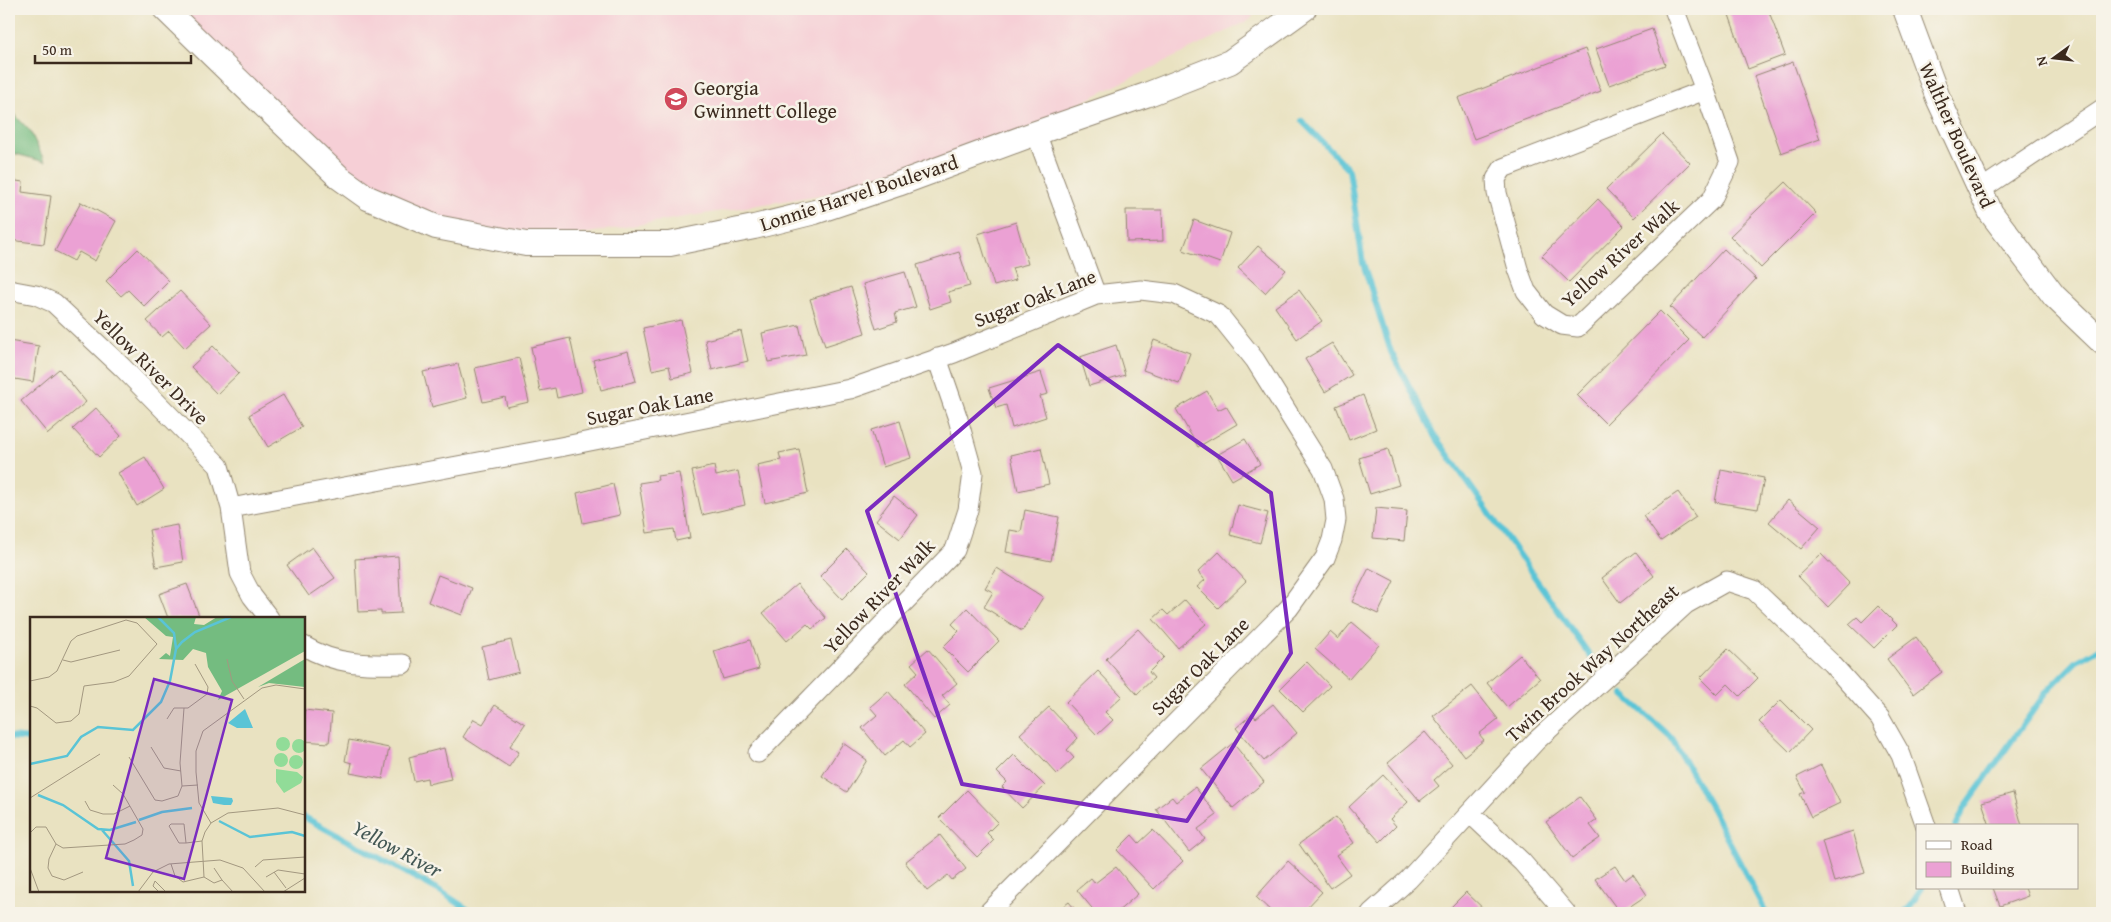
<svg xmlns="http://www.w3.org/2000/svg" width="2111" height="922" viewBox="0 0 2111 922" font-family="'Gentium Book Plus',serif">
<rect width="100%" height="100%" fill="#f7f3e8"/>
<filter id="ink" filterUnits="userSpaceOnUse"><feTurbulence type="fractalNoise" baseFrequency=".02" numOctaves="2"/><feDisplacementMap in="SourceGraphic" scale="10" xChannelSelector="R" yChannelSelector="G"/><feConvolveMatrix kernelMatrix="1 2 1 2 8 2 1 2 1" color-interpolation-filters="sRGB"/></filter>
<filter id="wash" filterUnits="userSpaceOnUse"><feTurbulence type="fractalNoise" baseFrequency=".0096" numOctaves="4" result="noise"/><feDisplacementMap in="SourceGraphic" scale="20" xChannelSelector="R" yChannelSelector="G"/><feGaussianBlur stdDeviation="1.12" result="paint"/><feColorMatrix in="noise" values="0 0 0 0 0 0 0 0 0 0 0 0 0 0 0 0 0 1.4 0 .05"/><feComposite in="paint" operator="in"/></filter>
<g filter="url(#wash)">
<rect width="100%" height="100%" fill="#e9e2c1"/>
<path fill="#f6cfd6" d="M182 9H1258L1250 20 929 177 497 248 336 181Z"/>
<path fill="#74bc80" stroke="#58734f" d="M9 109 30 131 45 162 9 152Z"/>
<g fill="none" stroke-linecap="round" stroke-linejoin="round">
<path stroke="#5ac4d6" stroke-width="6" d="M1302 121 1349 170 1363 263 1391 352 1437 439 1598 667
M1623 694 1671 737 1713 811 1766 913
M9 737 31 739
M304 817 440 891 473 913
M1956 826 1965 807 2047 691 2077 661 2102 647
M1903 913 1909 908 1922 888"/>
</g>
<g id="blocks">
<path fill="#eba1d4" d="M1727 9H1768L1785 55 1748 69Z
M1652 29 1665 65 1609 85 1596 49Z
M1585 49 1601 91 1474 139 1458 98Z
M1793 62 1820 139 1781 153 1754 76Z
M1662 134 1690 163 1634 218 1606 189Z
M10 180 23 182 22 192 51 196 44 244 9 240Z
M1786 182 1816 213 1761 268 1730 236Z
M1598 199 1624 226 1569 282 1542 256Z
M81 202 116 221 95 261 79 252 74 261 55 251Z
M1126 210H1162L1163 241 1127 242Z
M1194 220 1230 233 1220 263 1183 250Z
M1016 222 1028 264 1012 268 1016 280 994 286 978 234Z
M1258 246 1286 270 1265 293 1238 268Z
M138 249 169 281 144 306 128 290 121 296 106 281Z
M1724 249 1756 279 1702 337 1670 307Z
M959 252 970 286 948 292 951 302 930 309 917 265Z
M905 272 916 307 895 313 897 322 876 329 863 284Z
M851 287 865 333 825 346 810 299Z
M1299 290 1322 321 1297 339 1275 307Z
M180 291 211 324 185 348 169 331 162 337 147 321Z
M1660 311 1689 340 1606 424 1577 395Z
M681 320 693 373 672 378 669 366 652 370 643 328Z
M799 325 806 355 768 362 762 333Z
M741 331 748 361 712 370 705 340Z
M570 338 582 392 557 398 555 388 540 391 531 347Z
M1154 340 1190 353 1179 383 1143 370Z
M9 341 39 346 33 382 9 378Z
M1332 343 1352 375 1325 392 1305 359Z
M1116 345 1125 375 1089 386 1080 357Z
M213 346 239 373 217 394 191 367Z
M628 351 636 381 601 390 593 360Z
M519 358 529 402 507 407 505 397 483 402 475 368Z
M458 364 467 398 432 407 423 372Z
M59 369 86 402 48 434 21 401Z
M1041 372 1048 394 1040 396 1046 417 1012 428 1006 405 996 408 989 388Z
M1207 391 1218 410 1226 406 1237 424 1198 447 1176 409Z
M283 395 302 427 268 447 249 415Z
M1363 395 1376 429 1349 440 1336 406Z
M96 408 121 436 99 457 73 429Z
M900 421 911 458 883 467 871 430Z
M1245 439 1260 464 1232 480 1217 455Z
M1041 448 1049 484 1018 491 1011 455Z
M799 449 808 493 765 503 757 465 781 460 779 453Z
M1388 449 1399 485 1370 494 1359 458Z
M145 457 164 489 137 506 118 473Z
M714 466 716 476 738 471 745 505 702 515 692 471Z
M1721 470 1764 478 1758 509 1715 502Z
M679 473 690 538 676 541 674 529 647 533 639 483 658 480 657 476Z
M613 484 620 515 583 523 577 493Z
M1678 492 1696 517 1661 541 1643 516Z
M894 496 918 515 900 539 876 520Z
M1788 500 1820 527 1801 549 1769 522Z
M1238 505 1268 513 1260 543 1230 535Z
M1376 508 1407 511 1404 541 1373 538Z
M1025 510 1059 517 1051 561 1006 552 1010 530 1021 532Z
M177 525 183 562 156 567 149 530Z
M312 547 335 578 309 596 287 565Z
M847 549 869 572 842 599 820 576Z
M1219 552 1246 581 1218 608 1197 587 1205 580 1198 572Z
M1636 552 1654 576 1620 603 1602 578Z
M1821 554 1850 584 1828 607 1798 576Z
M398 556 401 613 381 614V611L358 612 355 559Z
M997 568 1043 597 1022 631 984 607 993 592 985 588Z
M1369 568 1394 581 1378 614 1352 602Z
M438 575 472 588 462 615 428 602Z
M187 584 200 618H168L159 594Z
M797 584 826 618 812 629 807 624 787 641 763 613Z
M1185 600 1206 624 1178 648 1153 619 1163 610 1168 615Z
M1878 606 1897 625 1874 648 1849 624 1857 617 1862 622Z
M967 608 999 641 968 672 943 647 959 631 952 624Z
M1352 622 1379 645 1349 679 1315 649 1330 632 1338 639Z
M1138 629 1164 657 1149 672 1154 678 1137 694 1106 659Z
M1916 637 1942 672 1913 694 1887 659Z
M511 640 519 672 489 680 482 647Z
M750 640 759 669 723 679 714 651Z
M928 649 957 683 942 696 950 705 934 719 905 684 918 672 911 664Z
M1728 649 1758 678 1740 696 1728 684 1717 695 1700 678Z
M1520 655 1540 679 1507 707 1487 683Z
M1307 662 1330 686 1303 712 1280 689Z
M1098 671 1122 696 1105 712 1113 720 1097 735 1066 702Z
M1472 686 1498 719 1479 734 1484 740 1464 756 1433 716Z
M888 691 925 734 910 747 904 740 885 756 862 728 877 715 870 707Z
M1781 700 1811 730 1790 752 1759 722Z
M1273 704 1297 733 1264 761 1236 728 1252 714 1256 718Z
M495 705 525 724 510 746 519 752 509 767 463 737 474 719 483 724Z
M1049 707 1078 738 1067 750 1074 758 1057 774 1020 734Z
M304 710 332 713 329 743 304 741Z
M1425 732 1452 764 1434 780 1439 786 1420 801 1388 763Z
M349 740 389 748 383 779 350 773 352 763 345 761Z
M843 743 867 760 847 792 822 776Z
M1233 743 1264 782 1233 808 1201 769Z
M444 748 451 779 428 784 427 778 414 781 409 757Z
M1014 755 1045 786 1022 808 1002 787 1007 782 997 772Z
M1821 765 1840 803 1811 817 1800 794 1805 792 1797 777Z
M1383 775 1408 802 1390 819 1396 826 1380 842 1349 807Z
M1195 787 1217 815 1198 829 1205 839 1189 852 1156 809 1172 797 1176 802Z
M967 790 998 822 987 833 994 840 977 857 939 818Z
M2013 793 2022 826H1990L1982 802Z
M1580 797 1597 820 1590 825 1600 838 1572 858 1546 822Z
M1336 817 1354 843 1336 855 1350 874 1330 888 1299 844Z
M1153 830 1183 861 1154 889 1117 850 1132 835 1139 843Z
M1853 831 1865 873 1834 882 1822 841Z
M940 835 966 869 952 880 948 875 927 891 905 862Z
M1288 861 1322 892 1304 911 1306 913H1273L1256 897Z
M1615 866 1625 880 1633 874 1647 895 1620 913 1595 879Z
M1116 867 1138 894 1116 913H1096L1077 890 1091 878 1095 883Z
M1993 888H2025L2028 896 2000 906Z
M1466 892 1488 913H1449L1447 911Z
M1069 902 1078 913H1055Z"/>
</g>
</g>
<g filter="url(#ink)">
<use href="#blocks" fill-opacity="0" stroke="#928670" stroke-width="1"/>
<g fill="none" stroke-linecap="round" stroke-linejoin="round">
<g stroke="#928670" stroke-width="21">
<path id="minor" d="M1674 9 1705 90 1730 162 1712 199 1578 327 1562 325 1544 314 1526 291 1518 269 1497 193 1496 179 1503 168 1705 90
M1036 133 1096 295
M1980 190 2102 109
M9 290 36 295 54 303 122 367 219 466 231 508 240 573 252 596 269 618
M231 508 560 447 850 389 954 353 1096 295 1141 290 1174 294 1219 315 1255 360 1323 469 1334 499 1336 520 1332 540 1325 558 1289 608 988 913
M304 646C335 665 368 665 403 664
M758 753 955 550 968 510 973 473 958 419 937 358
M1471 814 1522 862 1566 913
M1949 888 1957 913
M1371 913 1408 880 1536 741 1686 604 1727 581 1754 590 1831 663 1880 718 1901 755 1926 826"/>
</g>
<g stroke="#928670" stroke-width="26">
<path id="tertiary" d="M165 9 275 116 340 178 368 198 436 227 526 244H670L754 227 815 212 898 184 1036 133 1146 95 1230 62 1304 9
M1905 9 1938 98 1991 213 2054 296 2102 342"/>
</g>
<use href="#minor" stroke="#fff" stroke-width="19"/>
<use href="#tertiary" stroke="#fff" stroke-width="24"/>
</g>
</g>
<path fill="none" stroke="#7b2cbf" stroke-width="4" stroke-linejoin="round" d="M1058 345 1271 493 1291 653 1187 821 962 784 867 511Z"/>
<defs>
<g id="university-disc" transform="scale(1.25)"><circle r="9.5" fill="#d1495b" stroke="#f7f3e8"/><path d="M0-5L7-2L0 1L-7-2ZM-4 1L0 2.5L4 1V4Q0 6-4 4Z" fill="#fff"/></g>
</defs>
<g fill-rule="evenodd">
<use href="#university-disc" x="676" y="99"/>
</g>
<g text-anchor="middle" stroke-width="5" stroke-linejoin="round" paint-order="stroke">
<g font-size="20" fill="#3b2a1e" stroke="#f7f3e8" text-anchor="start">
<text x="694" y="95">Georgia<tspan x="694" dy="23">Gwinnett College</tspan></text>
</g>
<g font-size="20" fill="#3b2a1e" stroke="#f7f3e8">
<text transform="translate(1957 135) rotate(66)" y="7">Walther Boulevard</text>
<text transform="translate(859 193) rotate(-18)" y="7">Lonnie Harvel Boulevard</text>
<text transform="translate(1620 253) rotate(-42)" y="7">Yellow River Walk</text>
<text transform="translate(1035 298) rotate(-21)" y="7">Sugar Oak Lane</text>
<text transform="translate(151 367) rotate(45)" y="7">Yellow River Drive</text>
<text transform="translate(650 406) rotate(-11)" y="7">Sugar Oak Lane</text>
<text transform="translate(879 596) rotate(-46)" y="7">Yellow River Walk</text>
<text transform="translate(1592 663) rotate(-42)" y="7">Twin Brook Way Northeast</text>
<text transform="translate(1200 666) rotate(-45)" y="7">Sugar Oak Lane</text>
</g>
<g font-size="21" font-style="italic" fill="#445855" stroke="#f7f3e8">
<text transform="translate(397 849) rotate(28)" y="7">Yellow River</text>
</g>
</g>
<g transform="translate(30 617)">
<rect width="275" height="275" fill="#e9e2c1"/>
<path d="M246 127a7 7 0 1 1 14 0a7 7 0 1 1-14 0ZM262 129a7 7 0 1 1 14 0a7 7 0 1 1-14 0ZM244 143a7 7 0 1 1 14 0a7 7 0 1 1-14 0ZM259 145a7 7 0 1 1 14 0a7 7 0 1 1-14 0ZM246 152 267 155 273 160 271 166 254 176 246 165Z" fill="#91dc98"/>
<path d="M114 0H166L164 7 174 8 187 0H275V34L188 83 192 74 178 50 176 36 163 32 153 43 129 42 136 36 140 39 143 20 136 19ZM275 42V70L239 66 228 70Z" fill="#74bc80"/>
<path d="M215 92 223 111H207L198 106ZM181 179 202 181 203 184 201 188H194L183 186Z" fill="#5ac4d6"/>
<path fill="none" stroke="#5ac4d6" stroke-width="2.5" d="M128 0 144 16 146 31M0 147 37 139 51 120 68 110 103 113 131 85 140 64 146 32 152 25 165 15 201 0M8 178 33 188 68 212 80 213 106 205M109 203 132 195 162 191M189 204 220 220 262 215 275 219M72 213 99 244 103 269"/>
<path fill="none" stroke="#a39880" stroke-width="1" d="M197 42 202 64 214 82M33 43 41 45 90 33M0 64 19 60 27 54 41 24 47 19 96 3 107 6 127 27 99 59 84 65 54 69 49 97 41 104 26 106 7 91 0 89M137 102 144 91H158L177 77 178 70 165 47M121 130 134 151 151 154M99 140 125 183 132 184 148 179 152 169 150 146 154 91M152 169 168 168M0 181 70 137M55 184 60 193 73 197H84L100 189M181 206 169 186 166 155V134L173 114 232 71 246 68 275 72M0 216 6 210H16L26 227 33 231 95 227 104 223 112 218 113 212 93 177 83 168M156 226 154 207H141L139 209 149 226H156L172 224M26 227 19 242 18 251 22 259 34 263 53 255M141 247 145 259 153 265 174 260 172 224 175 215 181 206 198 196 248 191 275 198M225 250 233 243 275 240M0 251 9 275M244 255 256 271M174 260 184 266 192 263 184 251M236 260 248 253 275 257M192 263 203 275M108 275 123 255 139 247 190 243 213 251 235 275M129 275 123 269 125 264 136 275M253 275 275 261"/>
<path fill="#7b2cbf" fill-opacity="0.15" stroke="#7b2cbf" stroke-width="2.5" d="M124 62 202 83 154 262 76 241Z"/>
<rect width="275" height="275" fill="none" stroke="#3b2a1e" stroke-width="2.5"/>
</g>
<rect width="2111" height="922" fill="none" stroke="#f7f3e8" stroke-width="30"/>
<rect x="1916" y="824" width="162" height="65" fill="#f7f3e8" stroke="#aca397"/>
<rect x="1926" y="841" width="25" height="8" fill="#ffffff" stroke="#aca397"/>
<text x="1961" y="850" font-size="15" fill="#3b2a1e">Road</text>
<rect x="1926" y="862" width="25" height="15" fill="#eba1d4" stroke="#aca397"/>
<text x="1961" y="874" font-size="15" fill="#3b2a1e">Building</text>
<g transform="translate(2054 58) rotate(255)" stroke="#f7f3e8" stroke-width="4" paint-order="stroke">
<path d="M0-4L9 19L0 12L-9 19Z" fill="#3b2a1e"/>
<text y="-8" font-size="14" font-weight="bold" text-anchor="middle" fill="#3b2a1e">N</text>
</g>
<path d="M35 55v8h156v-8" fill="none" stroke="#3b2a1e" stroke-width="2.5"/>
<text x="42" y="55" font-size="15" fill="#3b2a1e" stroke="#f7f3e8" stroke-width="4" paint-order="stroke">50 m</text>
</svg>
